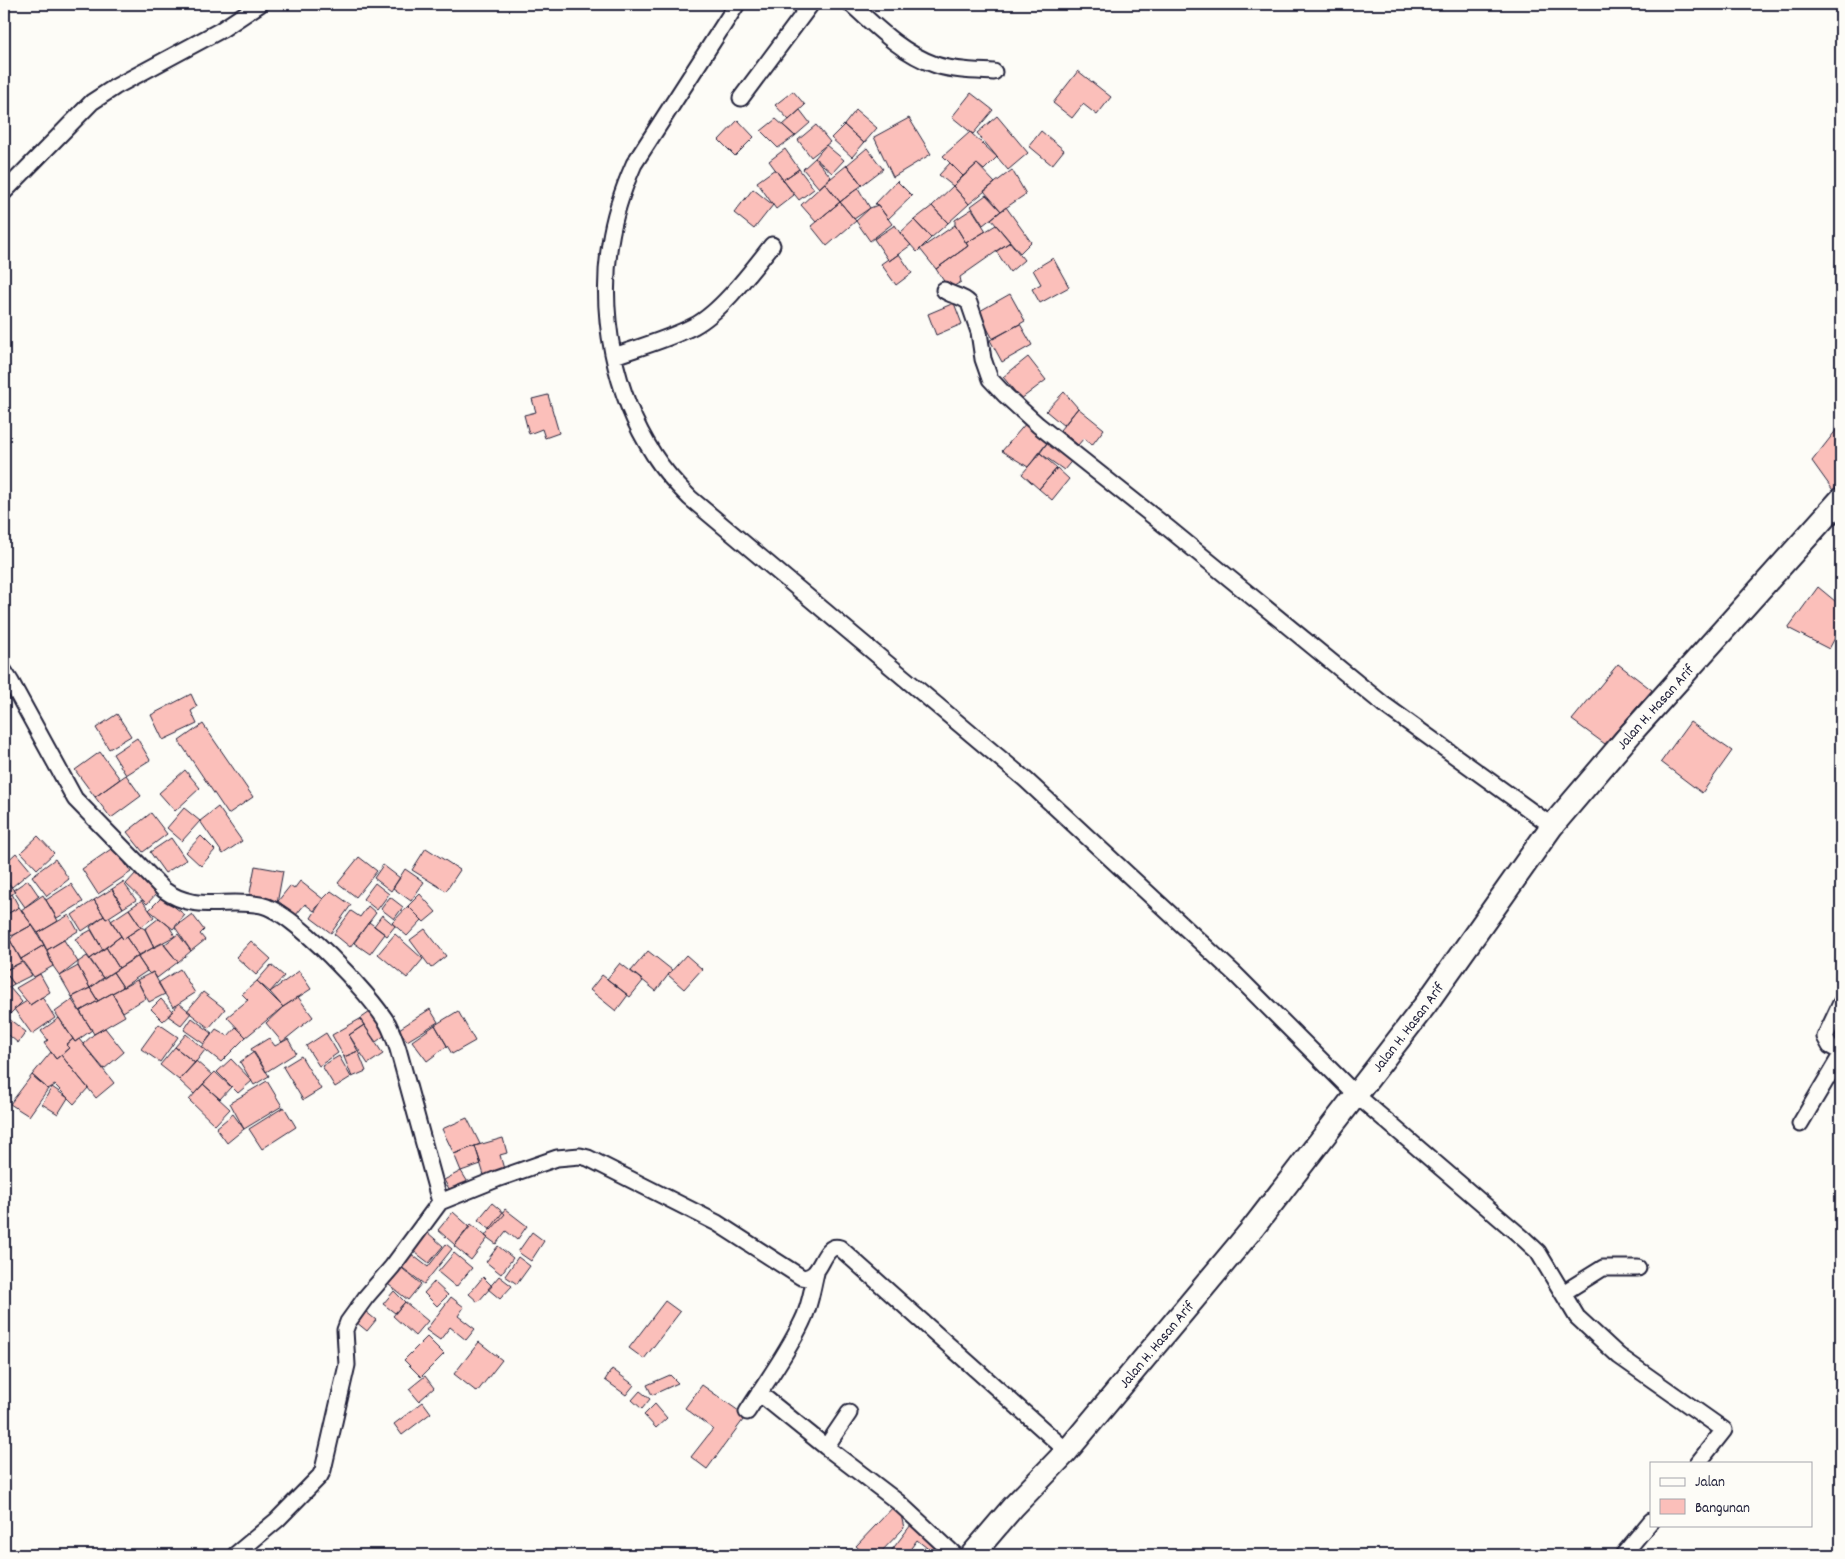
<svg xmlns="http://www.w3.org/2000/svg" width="1845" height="1559" viewBox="0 0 1845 1559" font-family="Dekko,sans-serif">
<rect width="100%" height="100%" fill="#fdfcf7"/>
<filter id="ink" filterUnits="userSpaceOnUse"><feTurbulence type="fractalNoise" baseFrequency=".02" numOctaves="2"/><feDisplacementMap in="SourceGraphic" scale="10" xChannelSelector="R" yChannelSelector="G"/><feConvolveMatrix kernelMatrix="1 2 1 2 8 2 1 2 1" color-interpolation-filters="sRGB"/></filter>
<g filter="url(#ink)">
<path fill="#fbbfba" stroke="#22223b" d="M1078 71 1111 97 1097 115 1083 104 1072 118 1053 103Z
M793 91 805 105 789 120 775 105Z
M971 93 993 110 973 134 952 117Z
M800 110 810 123 795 136 783 125Z
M856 110 877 128 864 143 844 125Z
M997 116 1028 153 1008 170 977 133Z
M909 118 931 154 893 177 874 137Z
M776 119 795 136 778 148 761 131Z
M738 120 754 137 735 156 719 140Z
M816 125 830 142 811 157 798 140Z
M844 125 864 143 852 157 831 138Z
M1041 131 1064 150 1052 165 1029 146Z
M970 132 997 157 984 170 977 164 963 176 943 156Z
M826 145 844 160 832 173 815 158Z
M867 148 883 169 862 185 847 165Z
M785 149 799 169 783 180 769 161Z
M815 158 831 177 819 188 803 169Z
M950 163 963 176 953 186 939 175Z
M977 164 995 183 969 204 953 186Z
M847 165 862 185 840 202 825 183Z
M775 169 794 195 776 209 757 182Z
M799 169 814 189 799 200 783 180Z
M1012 170 1026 194 1001 211 984 191Z
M897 181 912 196 888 219 878 205 875 204Z
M825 183 840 202 816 222 801 205Z
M953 186 969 204 948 223 932 206Z
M858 188 870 208 854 219 840 202Z
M753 189 773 205 754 229 734 213Z
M986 195 1001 211 983 225 971 206Z
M840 202 856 221 827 246 811 226Z
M878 205 892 224 870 241 856 221 870 208Z
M932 206 948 223 931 238 914 220Z
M1006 207 1031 242 1020 253 991 219Z
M972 209 986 231 966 243 955 225V220Z
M914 220 931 238 917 252 900 233Z
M895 225 900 233 911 245 889 261 874 239Z
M955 225 968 246 936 269 920 249Z
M996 225 1010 242 960 277 961 282 949 289 936 269 968 246 966 243Z
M1010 242 1024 260 1010 272 996 251Z
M899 254 912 273 896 285 881 264 888 259 889 261Z
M1053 258 1069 287 1040 303 1032 289 1041 284 1033 270Z
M1010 294 1025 321 993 339 978 312Z
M954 303 962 324 936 335 928 314Z
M1020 324 1032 345 1002 362 990 340Z
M1028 357 1046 380 1021 399 1003 377Z
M1064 392 1078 408 1064 426 1046 411Z
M548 395 559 433 545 438 542 429 529 434 524 415 536 412 532 399Z
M1078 408 1104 429 1092 445 1084 438 1078 445 1060 430Z
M1027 422 1050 439 1028 467 1002 451Z
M1841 424V499L1840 500 1812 461Z
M1050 439 1074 458 1064 470 1040 453Z
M1040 453 1057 468 1039 489 1022 474Z
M1057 468 1069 479 1052 500 1039 489Z
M1818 587 1841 606V627L1829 649 1788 628Z
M1618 664 1652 690 1605 744 1572 720Z
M191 694 197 707 191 711 197 724 163 740 151 715Z
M117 714 131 736 109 749 96 728Z
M1690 722 1732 751 1702 793 1661 762Z
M203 724 253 797 228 814 179 741Z
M137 738 150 760 126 775 113 754Z
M100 752 120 779 95 797 75 770Z
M185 770 200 788 175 811 159 793Z
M126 775 141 796 111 818 95 797Z
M218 807 242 841 223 854 200 821Z
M184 808 200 821 182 841 167 828Z
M151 813 167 834 143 852 127 832Z
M38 836 54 853 37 869 21 852Z
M201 836 215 850 201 866 186 852Z
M171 838 186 860 165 873 150 852Z
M114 847 131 872 98 894 82 869Z
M426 848 460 870 446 891 412 870Z
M16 853 31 871 12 887 4 878V864Z
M359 857 377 871 356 897 338 883Z
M55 859 69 879 47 896 32 876Z
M383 865 400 878 391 891 374 878Z
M255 866 283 871 277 904 249 898Z
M405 869 424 882 411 901 393 888Z
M136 873 157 893 147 904 126 884Z
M5 879 15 892 4 900V880Z
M28 880 39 896 25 907 13 890Z
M300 881 323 899 314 911 305 904 296 915 278 901 290 886 294 889Z
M123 882 136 900 123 908 112 889Z
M375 883 389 894 377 910 363 899Z
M71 884 83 902 57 918 46 900Z
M112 889 123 908 106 919 94 900Z
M331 891 351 905 331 933 311 918 323 899Z
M12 894 19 907 4 916V900Z
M420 894 436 912 424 922 408 906Z
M43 895 58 921 38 933 21 910Z
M162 897 185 915 173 929 149 910Z
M390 897 403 907 394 919 381 909Z
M94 900 104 916 82 931 72 915Z
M142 900 154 917 141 927 129 909Z
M368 906 376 913 350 947 334 934 351 911 360 917Z
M408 906 422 920 407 936 392 923Z
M19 907 32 925 14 935 7 936 4 932V916Z
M129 909 141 927 123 939 111 921Z
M192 914 204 930 200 934 205 940 191 951 175 927Z
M69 915 78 931 47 950 38 933Z
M382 915 395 926 387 936 374 926Z
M104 916 106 919 109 917 121 936 103 950 90 927Z
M159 918 169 926 175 936 154 947 145 929Z
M369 922 385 934 370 954 354 943Z
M32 925 44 945 21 959 10 940 14 935Z
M141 927 145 929 154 947 139 956 126 937Z
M425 929 446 956 431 968 410 940Z
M91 930 103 950 90 959 75 939Z
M178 934 191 951 178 962 164 945Z
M395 934 423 959 407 978 378 954Z
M121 936 123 939 126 937 139 956 119 968 106 947Z
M10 940 22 962 4 971V943Z
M64 940 78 962 60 976 53 966 47 950Z
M251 941 271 959 256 975 236 957Z
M163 943 178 962 157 978 153 972 150 974 147 971 137 956Z
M44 945 53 966 34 977 21 959Z
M106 947 119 968 103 978 90 959Z
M648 951 672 970 656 991 631 971Z
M686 955 702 969 684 989 668 975Z
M87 956 103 978 90 988 78 966V962Z
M137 956 147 971 123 987 113 972Z
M22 962 32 975 14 984 4 971Z
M620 963 643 981 630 997 607 979Z
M271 965 284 976 270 992 257 981Z
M78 966 90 988 72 997 60 976Z
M180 969 195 993 173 1007 158 983Z
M4 970 14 984 4 990Z
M299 971 311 989 283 1007 270 992Z
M113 972 123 987 98 1001 90 988Z
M153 972 165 994 149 1002 137 980Z
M40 974 50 992 30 1005 16 988Z
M602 975 628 995 616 1011 590 990Z
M137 980 146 998 123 1012 112 993Z
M257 981 283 1007 246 1037 227 1017 248 1000 242 994Z
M9 987 22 1002 4 1020V990Z
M90 988 98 1001 80 1011 72 997Z
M203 992 225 1009 209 1028 187 1011Z
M112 993 125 1016 94 1034 80 1011Z
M42 997 55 1018 32 1034 14 1009 27 1001 30 1005Z
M298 997 313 1017 282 1042 266 1023 283 1007Z
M161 999 173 1012 163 1021 151 1009Z
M72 1000 92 1030 75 1042 55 1012Z
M179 1003 191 1013 181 1025 168 1016Z
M430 1009 438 1022 407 1041 399 1029Z
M373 1010 389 1032 376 1042 360 1019Z
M458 1011 475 1041 452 1054 435 1025Z
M59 1018 73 1039 66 1045 69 1048 56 1059 44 1043 48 1040 41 1031Z
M192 1018 212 1033 204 1044 184 1030Z
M9 1019 26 1032 18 1043 4 1031V1026Z
M360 1019 364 1025 349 1035 358 1051 344 1057 332 1035Z
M159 1024 178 1037 160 1062 141 1049Z
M364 1025 383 1054 368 1064 349 1035Z
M435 1025 447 1046 427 1061 412 1041Z
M236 1027 246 1037 221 1062 202 1047 216 1029 228 1036Z
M105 1028 124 1052 104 1069 83 1044 94 1034Z
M326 1033 338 1053 319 1066 306 1046Z
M186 1034 205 1050 195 1063 175 1047Z
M269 1038 275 1046 288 1039 296 1053 266 1072 251 1049Z
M73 1039 75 1042 79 1039 114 1083 96 1098 61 1055 69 1048 66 1045Z
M175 1047 195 1063 179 1080 160 1065Z
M358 1051 366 1071 352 1077 344 1057Z
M51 1052 56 1059 61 1055 88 1088 74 1104 55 1085 48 1089 32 1075Z
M254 1052 269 1076 254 1085 240 1062Z
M301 1056 321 1089 303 1100 283 1067Z
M339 1056 351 1077 335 1087 322 1066Z
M231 1059 252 1081 238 1093 217 1072Z
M196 1061 212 1075 194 1094 179 1080Z
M215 1072 231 1087 220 1099 203 1084Z
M32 1075 48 1089 29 1116 10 1104Z
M267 1081 282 1106 244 1129 230 1103Z
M203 1084 230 1109 215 1125 189 1100Z
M52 1087 68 1098 58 1114 42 1104Z
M284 1107 296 1127 262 1149 249 1129Z
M233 1114 244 1129 227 1143 216 1128Z
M467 1118 480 1144 454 1154 442 1129Z
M503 1138 507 1153 500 1155 504 1169 484 1175 475 1146Z
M475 1146 481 1164 461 1171 454 1154Z
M461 1171 469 1184 452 1194 444 1180Z
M492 1203 505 1214 491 1230 478 1220Z
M505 1209 527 1226 517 1240 506 1231 496 1244 485 1236Z
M453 1212 470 1227 455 1245 438 1230Z
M471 1224 488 1238 471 1260 454 1246Z
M427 1232 443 1246 429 1263 412 1250Z
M532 1232 544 1241 531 1261 518 1252Z
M446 1244 452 1249 424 1284 396 1263 406 1250 428 1267Z
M498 1246 513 1258 501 1274 486 1262Z
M454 1253 472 1268 456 1287 438 1272Z
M518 1257 530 1266 517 1284 505 1276Z
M397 1264 421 1284 408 1300 384 1281Z
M499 1276 512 1286 500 1299 488 1289Z
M483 1277 492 1286 478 1302 469 1294Z
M434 1282 448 1295 437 1306 424 1293Z
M394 1291 405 1302 395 1313 383 1304Z
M451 1297 464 1307 458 1316 475 1329 466 1340 450 1327 440 1340 426 1330Z
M665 1301 680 1312 644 1359 629 1348Z
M405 1302 428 1321 415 1336 393 1316Z
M365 1311 376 1320 367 1331 356 1322Z
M427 1337 444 1354 421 1377 404 1360Z
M479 1342 502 1360 477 1392 454 1374Z
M612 1369 634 1385 626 1395 605 1380Z
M670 1375 678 1383 652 1395 647 1385Z
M425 1376 434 1388 419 1401 409 1389Z
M702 1385 746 1416 707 1469 691 1457 713 1429 685 1408Z
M640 1391 650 1399 642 1409 632 1400Z
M423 1402 431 1413 402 1435 394 1424Z
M655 1404 667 1418 656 1428 644 1415Z
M898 1502 904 1528 878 1555H866L856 1546Z
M914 1521 940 1541 932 1552 917 1540 906 1555H888Z
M924 1548 933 1555H918Z"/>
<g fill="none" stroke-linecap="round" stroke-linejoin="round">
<g stroke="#22223b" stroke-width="19">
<path id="minor" d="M737 4 634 164C623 189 614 215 610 243 599 315 614 393 654 455 664 471 677 485 690 498L1026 780 1235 974 1355 1094 1524 1239 1538 1252 1577 1317 1619 1356 1724 1430 1698 1463
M851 4C876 27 903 54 936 65 954 71 976 71 994 72
M741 98 811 4
M4 192 92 102 115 87 221 30 260 4
M944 290C951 296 962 295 969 303L979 332 983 359 990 379 1005 395 1038 425 1168 528 1383 704 1552 826
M614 356C640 347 669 339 694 326 722 311 752 270 772 245
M4 671 11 682 75 799 164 890C195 913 226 898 261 905 294 912 370 994 388 1024 392 1032 395 1040 398 1049L440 1202
M1841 1003 1825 1037 1830 1046 1841 1052
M1800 1124 1841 1055
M1563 1293 1603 1268H1638
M759 1393 826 1447 898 1502 955 1555
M747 1412C766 1382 787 1354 802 1322 810 1307 812 1289 816 1273
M826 1447 849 1413
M235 1555 277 1520 320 1476 323 1470 347 1365 345 1330 348 1322 366 1297 392 1267 440 1202 497 1179 557 1158 580 1156 588 1158 717 1223 801 1277C823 1282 821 1242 840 1248L1067 1451
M1623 1555 1651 1521"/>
</g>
<g stroke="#22223b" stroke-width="26">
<g id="secondary">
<path id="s1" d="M972 1555 1013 1507 1067 1451 1253 1228 1426 1004 1552 826 1632 732 1841 499"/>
</g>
</g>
<use href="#minor" stroke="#fdfcf7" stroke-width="15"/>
<use href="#secondary" stroke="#fdfcf7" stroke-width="22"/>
</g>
</g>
<g text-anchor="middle" stroke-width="4" stroke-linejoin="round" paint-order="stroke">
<g font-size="15" fill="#22223b" stroke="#fdfcf7">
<text dy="5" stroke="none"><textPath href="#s1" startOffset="1090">Jalan H. Hasan Arif</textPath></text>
<text dy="5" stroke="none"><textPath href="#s1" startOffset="685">Jalan H. Hasan Arif</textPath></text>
<text dy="5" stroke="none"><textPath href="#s1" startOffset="280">Jalan H. Hasan Arif</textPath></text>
</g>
</g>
<rect width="1845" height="1559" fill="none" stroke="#fdfcf7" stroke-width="20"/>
<rect x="10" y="10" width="1825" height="1539" fill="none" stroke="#22223b" stroke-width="2" filter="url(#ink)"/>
<rect x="1650" y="1462" width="162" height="65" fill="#fdfcf7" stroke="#a5a5ac"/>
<rect x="1660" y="1478" width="25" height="8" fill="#fdfcf7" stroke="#a5a5ac"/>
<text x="1695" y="1486" font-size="15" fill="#22223b">Jalan</text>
<rect x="1660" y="1499" width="25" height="15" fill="#fbbfba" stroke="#a5a5ac"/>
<text x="1695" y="1512" font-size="15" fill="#22223b">Bangunan</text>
</svg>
